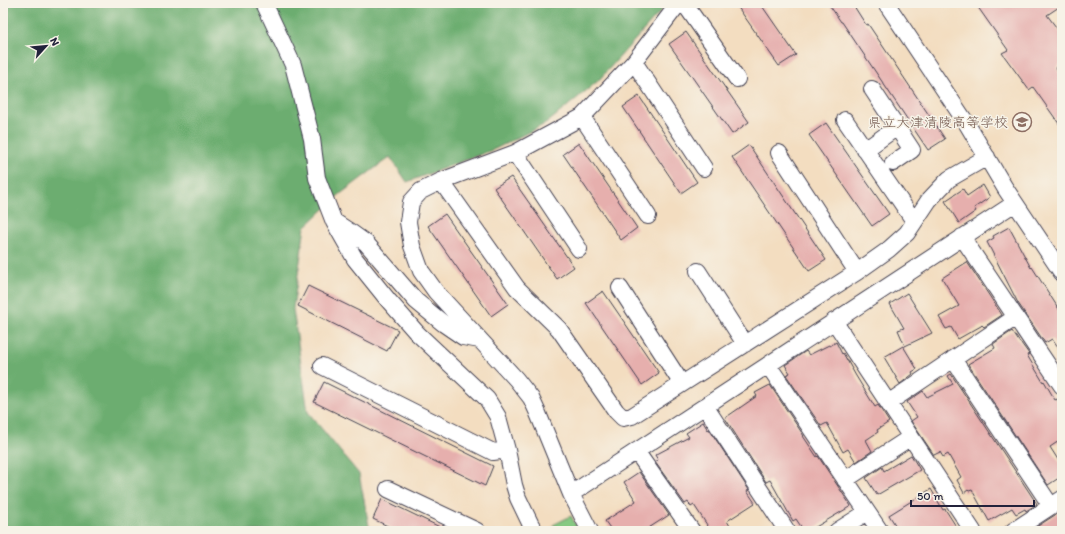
<svg xmlns="http://www.w3.org/2000/svg" width="1065" height="534" viewBox="0 0 1065 534" font-family="Itim,'Klee One',sans-serif">
<rect width="100%" height="100%" fill="#f7f3e8"/>
<filter id="ink" filterUnits="userSpaceOnUse"><feTurbulence type="fractalNoise" baseFrequency=".025" numOctaves="2"/><feDisplacementMap in="SourceGraphic" scale="8" xChannelSelector="R" yChannelSelector="G"/><feConvolveMatrix kernelMatrix="1 2 1 2 8 2 1 2 1" color-interpolation-filters="sRGB"/></filter>
<filter id="wash" filterUnits="userSpaceOnUse"><feTurbulence type="fractalNoise" baseFrequency=".012" numOctaves="4" result="noise"/><feDisplacementMap in="SourceGraphic" scale="16" xChannelSelector="R" yChannelSelector="G"/><feGaussianBlur stdDeviation="0.9" result="paint"/><feColorMatrix in="noise" values="0 0 0 0 0 0 0 0 0 0 0 0 0 0 0 0 0 1.4 0 .05"/><feComposite in="paint" operator="in"/></filter>
<g filter="url(#wash)">
<rect width="100%" height="100%" fill="#f3ddc0"/>
<path fill="#86c982" stroke="#54765e" d="M571 516 579 531H557L553 525Z"/>
<path fill="#6cad70" stroke="#476856" d="M3 3H667L661 11 598 81 547 123 495 149 407 182 390 157 339 195 305 227 293 309 308 412 359 474 370 531H3Z"/>
<g id="blocks">
<path fill="#e6afad" d="M735 3H760L796 55 779 66Z
M828 3H852L866 25 868 24 945 139 928 150 842 22H841Z
M975 3H1062V5L1047 15 1062 35V63L1056 68 1062 76V128L1033 87 1029 90 1002 53 1008 50Z
M686 32 749 122 732 134 669 44Z
M639 96 697 182 681 193 623 107Z
M826 123 889 214 872 226 809 135Z
M579 143 637 228 621 240 563 154Z
M749 145 826 260 809 271 732 157Z
M511 177 574 267 557 279 494 188Z
M983 185 990 197 974 208 976 211 959 223 945 201 963 189 967 196Z
M445 214 508 304 491 316 428 226Z
M1009 227 1031 268 1032 267 1062 314V354L1052 339 1045 343 1018 303 987 242 994 238 993 236Z
M967 262 1002 315 984 327 982 325 981 326 958 339 951 327 946 329 939 317 959 306 942 278Z
M308 286 398 330 387 351 298 306Z
M603 291 659 373 642 385 586 303Z
M907 293 932 333 905 346 898 330 904 328 890 304Z
M1012 331 1020 343H1021L1029 354 1027 355 1043 382 1044 381 1055 400 1057 399 1062 408V439L1050 447 1062 466V476L1048 485 968 364 995 348 993 344Z
M836 342 842 354 843 353 856 376 875 407 878 405 889 422 877 430 878 432 866 440 872 451 856 462 848 449 843 452 827 423 821 426 786 375 790 373 785 365 806 351 809 355 829 345 830 346Z
M903 346 917 369 912 372 913 374 900 384 884 357Z
M951 374 1037 504 1026 511 1025 509 1016 514 1012 508 989 521 972 490 969 491 968 490 964 493 957 480 961 477 948 454 943 457 940 452 934 455 911 421 917 417 907 402 923 391 927 397 953 384 948 376Z
M324 382 493 466 485 486 314 402Z
M770 385 804 436H803L817 457 818 456 851 506 809 531H804L796 519 793 521 770 480 766 482 725 418 757 396 755 393Z
M703 422 708 430 709 429 749 490 747 491 755 503 727 521 733 531H711L694 505 691 507 688 502 685 504 655 462 658 460 655 455 657 454 689 437 686 433Z
M911 455 920 470 877 495 866 478 882 467 884 471Z
M639 472 669 515 644 531H612L605 521 636 501 624 482Z
M931 489 943 510 945 509 959 531H899L889 515Z
M382 499 448 531H398L373 519Z
M1062 510V531H1030L1055 515Z"/>
</g>
</g>
<g filter="url(#ink)">
<use href="#blocks" fill-opacity="0" stroke="#413e4f" stroke-width="1"/>
<g fill="none" stroke-linecap="round" stroke-linejoin="round">
<g stroke="#413e4f" stroke-width="18">
<path id="minor" d="M264 3 293 65 312 139 317 178 334 222 355 259 388 300 417 333 487 399 498 417 507 450 514 485 518 498 531 525 535 531
M684 3 737 79
M886 3 967 124 1005 188 1062 273
M634 62 704 168
M872 89 912 150 893 163
M582 117 648 216
M845 120 914 221
M865 150 897 127
M515 153 579 249
M779 153 857 272
M441 181 517 288 559 329 616 411 623 418 632 416 857 272 888 250 907 233 929 200 949 179 987 157
M335 222 352 233 366 243 416 301 444 324 463 337 480 340
M962 237 1062 386
M698 271 745 344
M620 288 682 384
M834 321 973 531
M953 359 1051 506
M768 365 880 531
M322 366 493 452 507 450
M888 403 1016 317
M705 406 787 531
M636 451 692 531
M845 480 911 437
M388 489 477 531
M571 494 1015 203
M590 531 571 494 537 411 531 398 516 379 436 292 421 271 412 246 408 222 411 202 421 191 441 181 515 153 582 117 634 62 679 3
M837 531 867 512
M1013 531 1062 499"/>
</g>
<use href="#minor" stroke="#fff" stroke-width="16"/>
</g>
</g>
<defs>
<g id="school-ring" transform="scale(1)"><circle r="9.5" fill="#f7f3e8" stroke="#8d6e63" stroke-width="1.5"/><path d="M0-5L7-2L0 1L-7-2ZM-4 1L0 2.5L4 1V4Q0 6-4 4Z" fill="#8d6e63"/></g>
</defs>
<g fill-rule="evenodd">
<use href="#school-ring" x="1022" y="122"/>
</g>
<g text-anchor="middle" stroke-width="3" stroke-linejoin="round" paint-order="stroke">
<g font-size="14" fill="#785e54" stroke="#f7f3e8" text-anchor="end">
<text x="1008" y="127">県立大津清陵高等学校</text>
</g>
</g>
<rect width="1065" height="534" fill="none" stroke="#f7f3e8" stroke-width="16"/>
<g transform="translate(46 46) rotate(63)" stroke="#f7f3e8" stroke-width="3" paint-order="stroke">
<path d="M0-3L7 15L0 10L-7 15Z" fill="#22223b"/>
<text y="-6" font-size="11" font-weight="bold" text-anchor="middle" fill="#22223b">N</text>
</g>
<path d="M911 500v6h123v-6" fill="none" stroke="#22223b" stroke-width="2"/>
<text x="917" y="500" font-size="12" fill="#22223b" stroke="#f7f3e8" stroke-width="3" paint-order="stroke">50 m</text>
</svg>
